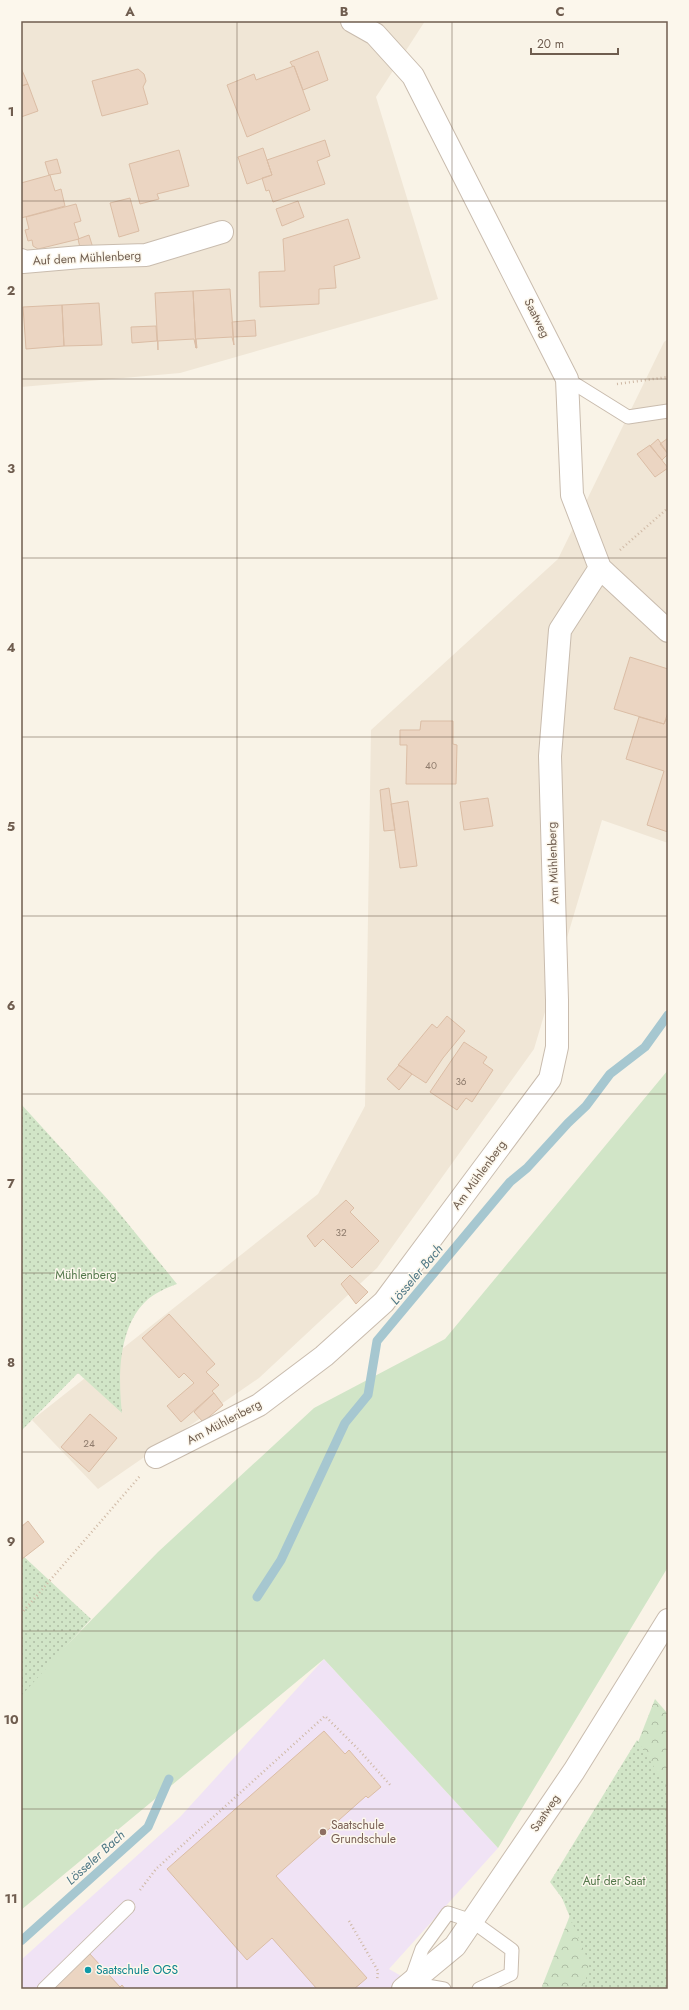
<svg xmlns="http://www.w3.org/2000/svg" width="689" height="2010" viewBox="0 0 689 2010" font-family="Jost,sans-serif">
<defs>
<pattern id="forest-crowns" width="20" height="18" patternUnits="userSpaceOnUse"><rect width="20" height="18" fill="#d1e5c7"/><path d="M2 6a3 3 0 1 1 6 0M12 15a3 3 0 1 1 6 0" fill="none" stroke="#aebda4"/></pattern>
<pattern id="park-dots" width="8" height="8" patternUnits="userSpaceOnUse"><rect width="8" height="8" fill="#d1e5c7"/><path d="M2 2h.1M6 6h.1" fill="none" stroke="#aebda4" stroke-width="1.8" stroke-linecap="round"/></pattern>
</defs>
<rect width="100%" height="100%" fill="#f9f3e7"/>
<path fill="#f0e6d6" d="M21 21H425L376 97 438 299 180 373 21 387Z
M668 339V843L602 820 534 1049 377 1268 259 1378 98 1489 32 1420 318 1194 365 1106 371 730 558 559 664 342Z"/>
<path fill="#f0e3f5" d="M324 1659 498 1848 389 1969 424 1989H21V1960L180 1817Z"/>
<path fill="#d1e5c7" d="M668 1070V1567L498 1848 324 1659 21 1910V1692L158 1552 314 1408 445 1339Z"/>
<path fill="url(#forest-crowns)" d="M655 1699 668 1714V1989H541Z"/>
<path fill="url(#park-dots)" d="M21 1104 111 1203 177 1284C166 1288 154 1293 145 1302 118 1329 118 1378 122 1413L78 1373 21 1431Z
M21 1554 91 1619 21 1696Z
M637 1740 668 1789V1989H584L589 1963 562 1898 550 1882Z"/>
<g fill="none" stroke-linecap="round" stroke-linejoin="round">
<path stroke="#a6c7d0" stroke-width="9" d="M257 1597 281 1560 345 1423 368 1395 377 1341 510 1182 527 1168 568 1123 586 1106 610 1074 645 1047 668 1015
M21 1941 148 1827 169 1779"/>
</g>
<path fill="#ebd5c2" stroke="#dbbda5" d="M318 51 328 80 303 90 294 66 293 67 290 62Z
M294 66 310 110 247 137 227 85 254 74 256 80Z
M21 68 28 84 21 86Z
M138 69 144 74 146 81 143 87 148 104 102 116 92 81Z
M28 84 38 111 21 117V86Z
M325 140 330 156 317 161 325 184 273 202 269 190 266 191 262 178 272 175 267 160Z
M263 148 272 175 247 184 238 157Z
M179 150 189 186 157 194 159 199 140 204 129 164Z
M57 159 61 173 49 175 45 162Z
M50 175 55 191 61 189 65 206 21 218V183Z
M130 198 139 231 119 237 110 203Z
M298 201 304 217 282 226 276 209Z
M76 204 81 221 74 223 79 239 38 249 33 246 32 240 28 241 25 230 29 229 26 217Z
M348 219 360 258 334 266 336 288 319 289V304L260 307 259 272 285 271 283 239Z
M89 235 93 248 81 252 78 239Z
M230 289 234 345 232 337 196 339 197 348H196L193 291Z
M193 291 196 348 194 339 158 341V350L155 293Z
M99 303 102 345 64 346 62 305Z
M62 305 64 346 26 349 23 307Z
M255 320 256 336 233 337 232 322Z
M156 326 157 341 132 343 131 327Z
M668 438V454L660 444Z
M658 439 668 454 662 460 650 446Z
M650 445 668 468 655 477 637 454Z
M630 657 668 669V712L664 724 614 709Z
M639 717 664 724 666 719 668 720V832L647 825 664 771 626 759Z
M421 721H453V744L457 745 456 784H406L407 745H400V730H420Z
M389 788 395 830 384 831 380 790Z
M488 798 493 826 464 830 460 802Z
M408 801 417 866 400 868 391 804Z
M447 1016 465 1031 443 1058 426 1083 398 1065 432 1024 437 1028Z
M464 1042 487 1057 483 1063 493 1070 472 1102 466 1098 457 1110 430 1092Z
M399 1065 412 1074 399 1090 387 1079Z
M346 1200 354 1208 350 1212 379 1241 352 1268 323 1239 315 1247 307 1236Z
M350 1275 368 1292 356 1304 341 1284Z
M169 1314 215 1364 206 1372 219 1385 212 1391 214 1393 181 1422 167 1406 194 1383 184 1373 179 1378 142 1338Z
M214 1393 223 1405 203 1422 194 1412Z
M90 1414 117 1438 89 1472 61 1447Z
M28 1521 44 1542 22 1559 21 1527Z
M324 1731 345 1754 349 1750 381 1787 368 1798 366 1796 276 1876 367 1978 354 1989H317L272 1938 247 1960 167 1869Z
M90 1954 120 1987 122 1985 125 1989H51Z"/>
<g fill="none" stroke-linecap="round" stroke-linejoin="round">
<g stroke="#c9bcae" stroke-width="15">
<path id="service" d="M567 379 628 417 668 411
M44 1989 128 1907
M444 1989 410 1983 422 1949 448 1913 472 1921 512 1950 511 1974 479 1989"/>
</g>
<g stroke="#c9bcae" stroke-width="24">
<path id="minor" d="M352 21 375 34 413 76 567 379 572 495 600 568 668 631
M21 260 23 262 81 257 146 255 222 232
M156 1457 259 1405 324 1356 384 1302 550 1079 557 1047V1000L550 756 560 630 600 568
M403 1989 455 1946 574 1771 668 1620"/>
</g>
<path stroke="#cfb9a5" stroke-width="2.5" stroke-dasharray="1 3" stroke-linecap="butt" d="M617 384 668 377
M620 550 668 508
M21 1614 140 1476
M140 1890 156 1869 325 1716 358 1749 392 1787
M349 1921 378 1971 377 1981"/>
<use href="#service" stroke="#fff" stroke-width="13"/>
<use href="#minor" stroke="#fff" stroke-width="22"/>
</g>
<path fill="none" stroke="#6f5d4f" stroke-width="1" stroke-opacity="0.55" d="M237 21V1989M452 21V1989M21 201H668M21 379H668M21 558H668M21 737H668M21 916H668M21 1094H668M21 1273H668M21 1452H668M21 1631H668M21 1809H668"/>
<circle fill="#8d6e63" stroke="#fcf7ec" stroke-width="1.5" cx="323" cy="1832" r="4"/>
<circle fill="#0f9aa8" stroke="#fcf7ec" stroke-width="1.5" cx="88" cy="1970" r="4"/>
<g text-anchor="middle" stroke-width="3" stroke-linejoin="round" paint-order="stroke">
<g font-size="10" fill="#8e7b6c">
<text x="431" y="769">40</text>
<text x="461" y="1085">36</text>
<text x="341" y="1236">32</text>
<text x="89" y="1447">24</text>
</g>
<g font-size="12" fill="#6f5d4f" stroke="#fcf7ec">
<text transform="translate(87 258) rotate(-3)" y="4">Auf dem Mühlenberg</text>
<text transform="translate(537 318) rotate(63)" y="4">Saatweg</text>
<text transform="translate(553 863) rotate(-92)" y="4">Am Mühlenberg</text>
<text transform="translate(479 1175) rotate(-54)" y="4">Am Mühlenberg</text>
<text transform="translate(224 1422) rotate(-28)" y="4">Am Mühlenberg</text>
<text transform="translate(545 1813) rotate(-56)" y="4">Saatweg</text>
</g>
<g font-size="12" fill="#55794c" stroke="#fcf7ec">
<text x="86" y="1279">Mühlenberg</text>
<text x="614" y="1885">Auf der Saat</text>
</g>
<g font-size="12" fill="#785e54" stroke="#fcf7ec" text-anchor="start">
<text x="331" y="1829">Saatschule<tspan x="331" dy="14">Grundschule</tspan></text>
</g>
<g font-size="12" fill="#0d838f" stroke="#fcf7ec" text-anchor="start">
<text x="96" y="1974">Saatschule OGS</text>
</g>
<g font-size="13" font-style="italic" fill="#4f7886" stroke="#fcf7ec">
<text transform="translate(416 1274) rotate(-50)" y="5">Lösseler Bach</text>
<text transform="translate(95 1857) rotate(-42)" y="5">Lösseler Bach</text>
</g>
</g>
<rect width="689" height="2010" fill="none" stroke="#fcf7ec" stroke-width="44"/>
<path d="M531 48v6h87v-6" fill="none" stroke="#6f5d4f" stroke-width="2"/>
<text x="537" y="48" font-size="12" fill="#6f5d4f" stroke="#fcf7ec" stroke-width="3" paint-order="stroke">20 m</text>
<rect x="22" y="22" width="645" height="1966" fill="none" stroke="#6f5d4f" stroke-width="1.5"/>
<g font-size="13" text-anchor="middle" font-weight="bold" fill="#6f5d4f">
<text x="130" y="16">A</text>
<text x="344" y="16">B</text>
<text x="560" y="16">C</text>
<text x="11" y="116">1</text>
<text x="11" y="295">2</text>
<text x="11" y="473">3</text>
<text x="11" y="652">4</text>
<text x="11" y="831">5</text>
<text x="11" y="1010">6</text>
<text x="11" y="1188">7</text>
<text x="11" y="1367">8</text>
<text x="11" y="1546">9</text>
<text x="11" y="1724">10</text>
<text x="11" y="1903">11</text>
</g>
</svg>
